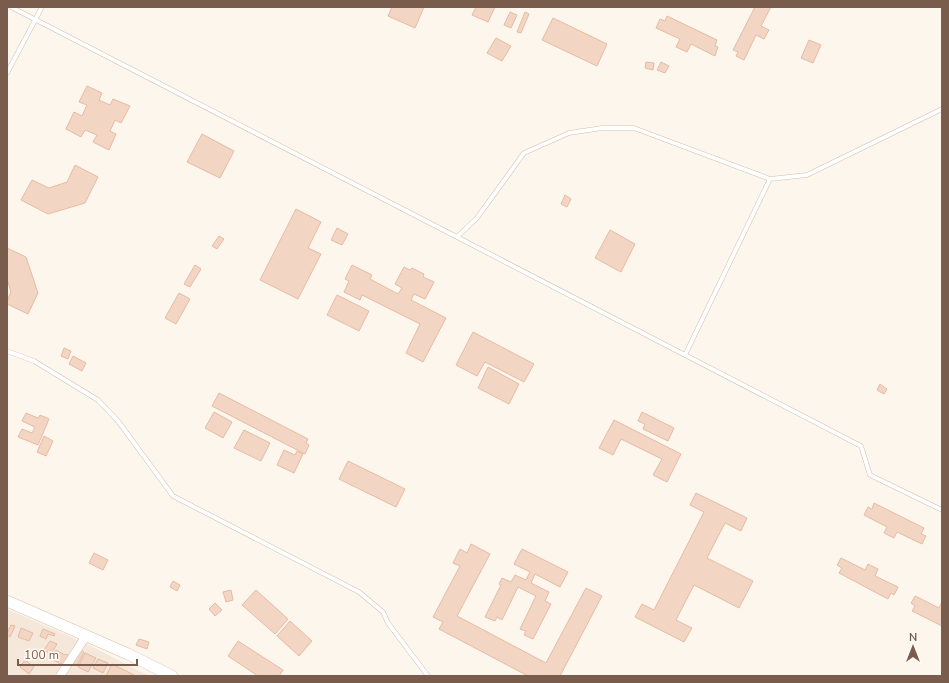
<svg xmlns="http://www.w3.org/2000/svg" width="949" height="683" viewBox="0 0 949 683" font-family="'Nunito Sans',sans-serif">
<rect width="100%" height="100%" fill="#fdf6ec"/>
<path fill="#f5e8da" d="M7 609 85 643 149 676H7Z"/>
<path fill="#f3d5c3" stroke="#e6bba3" d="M392 7H424L415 28 388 16Z
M476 7H495L488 22 472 15Z
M755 7H771L761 26 769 30 764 39 756 35 744 60 736 56 738 52 733 50Z
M510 12 517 15 511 28 504 25Z
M525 12 529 14 521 33 517 32Z
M667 16 717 40 715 46 718 47 715 56 691 44 687 52 676 47 680 39 656 28 660 19 665 21Z
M553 18 607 44 597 66 542 40Z
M496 38 511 46 502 61 487 53Z
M809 40 821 45 813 63 801 58Z
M646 62 654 63 653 70 645 68Z
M661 62 669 66 665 73 657 70Z
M87 86 102 93 99 100 110 105 113 99 130 106 121 123 115 120 110 131 116 134 109 150 93 142 97 135 85 130 81 137 66 129 74 112 82 116 87 105 79 102Z
M202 134 234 151 220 178 187 162Z
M75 165 98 177 85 203 48 214 21 200 32 180 49 188 67 182Z
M565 195 571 199 567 207 561 204Z
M296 209 321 222 308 248 321 254 298 299 260 280Z
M337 228 348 234 342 245 331 240Z
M610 230 635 244 621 272 595 258Z
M219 236 224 239 217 249 212 246Z
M7 248 26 257 38 293 28 314 7 304V301L11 292 7 279Z
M195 265 201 269 190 287 184 284Z
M352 265 372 275 370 279 398 294 402 288 395 284 404 267 410 270 412 268 424 274 423 277 434 282 425 299 414 294 411 300 446 318 423 362 406 353 420 324 362 295 360 300 344 292 349 281 345 279Z
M179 293 190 299 176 324 165 318Z
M337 295 369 311 359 331 327 315Z
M473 332 534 364 524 382 485 362 477 376 456 365Z
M64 348 71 351 68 359 61 356Z
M73 356 86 363 82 371 69 364Z
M488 367 519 384 509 404 478 388Z
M880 384 887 389 884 394 877 390Z
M219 393 308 439 306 443 309 445 305 454 212 406Z
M214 412 232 422 223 438 205 428Z
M642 412 674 428 668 441 643 429 645 424 638 421Z
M26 413 38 418 40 415 49 419 38 445 18 437 22 429 32 433 35 427 22 421Z
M614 420 681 454 667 482 653 475 662 459 621 439 613 455 599 448Z
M244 430 270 443 261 461 234 448Z
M44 436 53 441 46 456 37 452Z
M284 450 295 455 297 451 303 454 294 473 277 465Z
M348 461 405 489 396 507 339 479Z
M696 493 747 518 741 531 725 523 707 558 753 581 739 608 694 585 676 620 692 628 684 642 635 617 642 604 654 610 704 512 690 505Z
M874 503 924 528 921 534 926 536 922 544 897 532 894 538 884 533 887 527 864 515 868 507 872 509Z
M471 544 490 554 457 616 546 663 586 588 602 596 560 676H528L439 629 443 622 433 617 460 566 453 563 460 549 467 553Z
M522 549 568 572 560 587 535 574 531 583 549 592 545 601 551 604 533 639 524 635 526 631 520 629 536 596 518 587 502 620 497 617 495 621 485 617 501 585 499 584 502 578 511 582 515 575 526 580 530 572 514 564Z
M94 553 108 560 103 570 89 563Z
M841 558 865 570 868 564 878 569 875 576 898 587 894 595 891 593 888 599 839 573 842 568 837 565Z
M173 581 180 585 177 591 170 587Z
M231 590 233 600 226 602 223 592Z
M256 590 288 619 275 634 242 605Z
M915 596 939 608 942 602V626L912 611 915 606 911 603Z
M215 603 222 610 215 616 209 609Z
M290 621 312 641 299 656 277 636Z
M11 625 15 626 10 637 7 635V633Z
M21 628 33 633 29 641 18 637Z
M43 629 55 634 54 636 48 634 46 639 40 636Z
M139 639 149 642 147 649 136 645Z
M50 641 57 644 51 654 44 650Z
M238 641 283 670 279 676H258L228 656Z
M56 650 65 655 66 654 70 656 65 666 51 659Z
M80 650 84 652 77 666 73 664Z
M85 653 96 658 88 672 78 667Z
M98 659 108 663 103 673 93 668Z
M25 660 34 667 29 674 20 667Z
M112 664 136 676H106Z"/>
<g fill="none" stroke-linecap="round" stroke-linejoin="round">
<g stroke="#d1beb0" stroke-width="5">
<path id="lane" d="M11 7 457 237 861 446 870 475 942 510
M7 73 42 7
M457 237 477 218 524 153 569 133 602 128H634L770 179 807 175 942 109
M7 351 34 361 98 400 118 421 173 496 359 592 383 612 388 623 428 676
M685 355 770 179"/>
</g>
<g stroke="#d1beb0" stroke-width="9">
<path id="street" d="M60 676 86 636"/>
</g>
<g stroke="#d6c0b0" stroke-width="12">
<path id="secondary" d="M7 601 128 654 172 676"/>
</g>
<use href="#lane" stroke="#fff" stroke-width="4"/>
<use href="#street" stroke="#fff" stroke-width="8"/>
<use href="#secondary" stroke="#fff" stroke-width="11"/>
</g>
<rect width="949" height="683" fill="none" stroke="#7a5c4d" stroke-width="16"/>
<g transform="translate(913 647)" stroke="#fffaf3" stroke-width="3" paint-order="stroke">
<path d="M0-3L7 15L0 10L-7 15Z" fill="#7a5c4d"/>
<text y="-6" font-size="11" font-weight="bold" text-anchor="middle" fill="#7a5c4d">N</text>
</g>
<path d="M18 659v6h119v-6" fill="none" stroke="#7a5c4d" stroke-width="2"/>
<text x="24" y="659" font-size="12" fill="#7a5c4d" stroke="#fffaf3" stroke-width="3" paint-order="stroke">100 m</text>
</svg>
